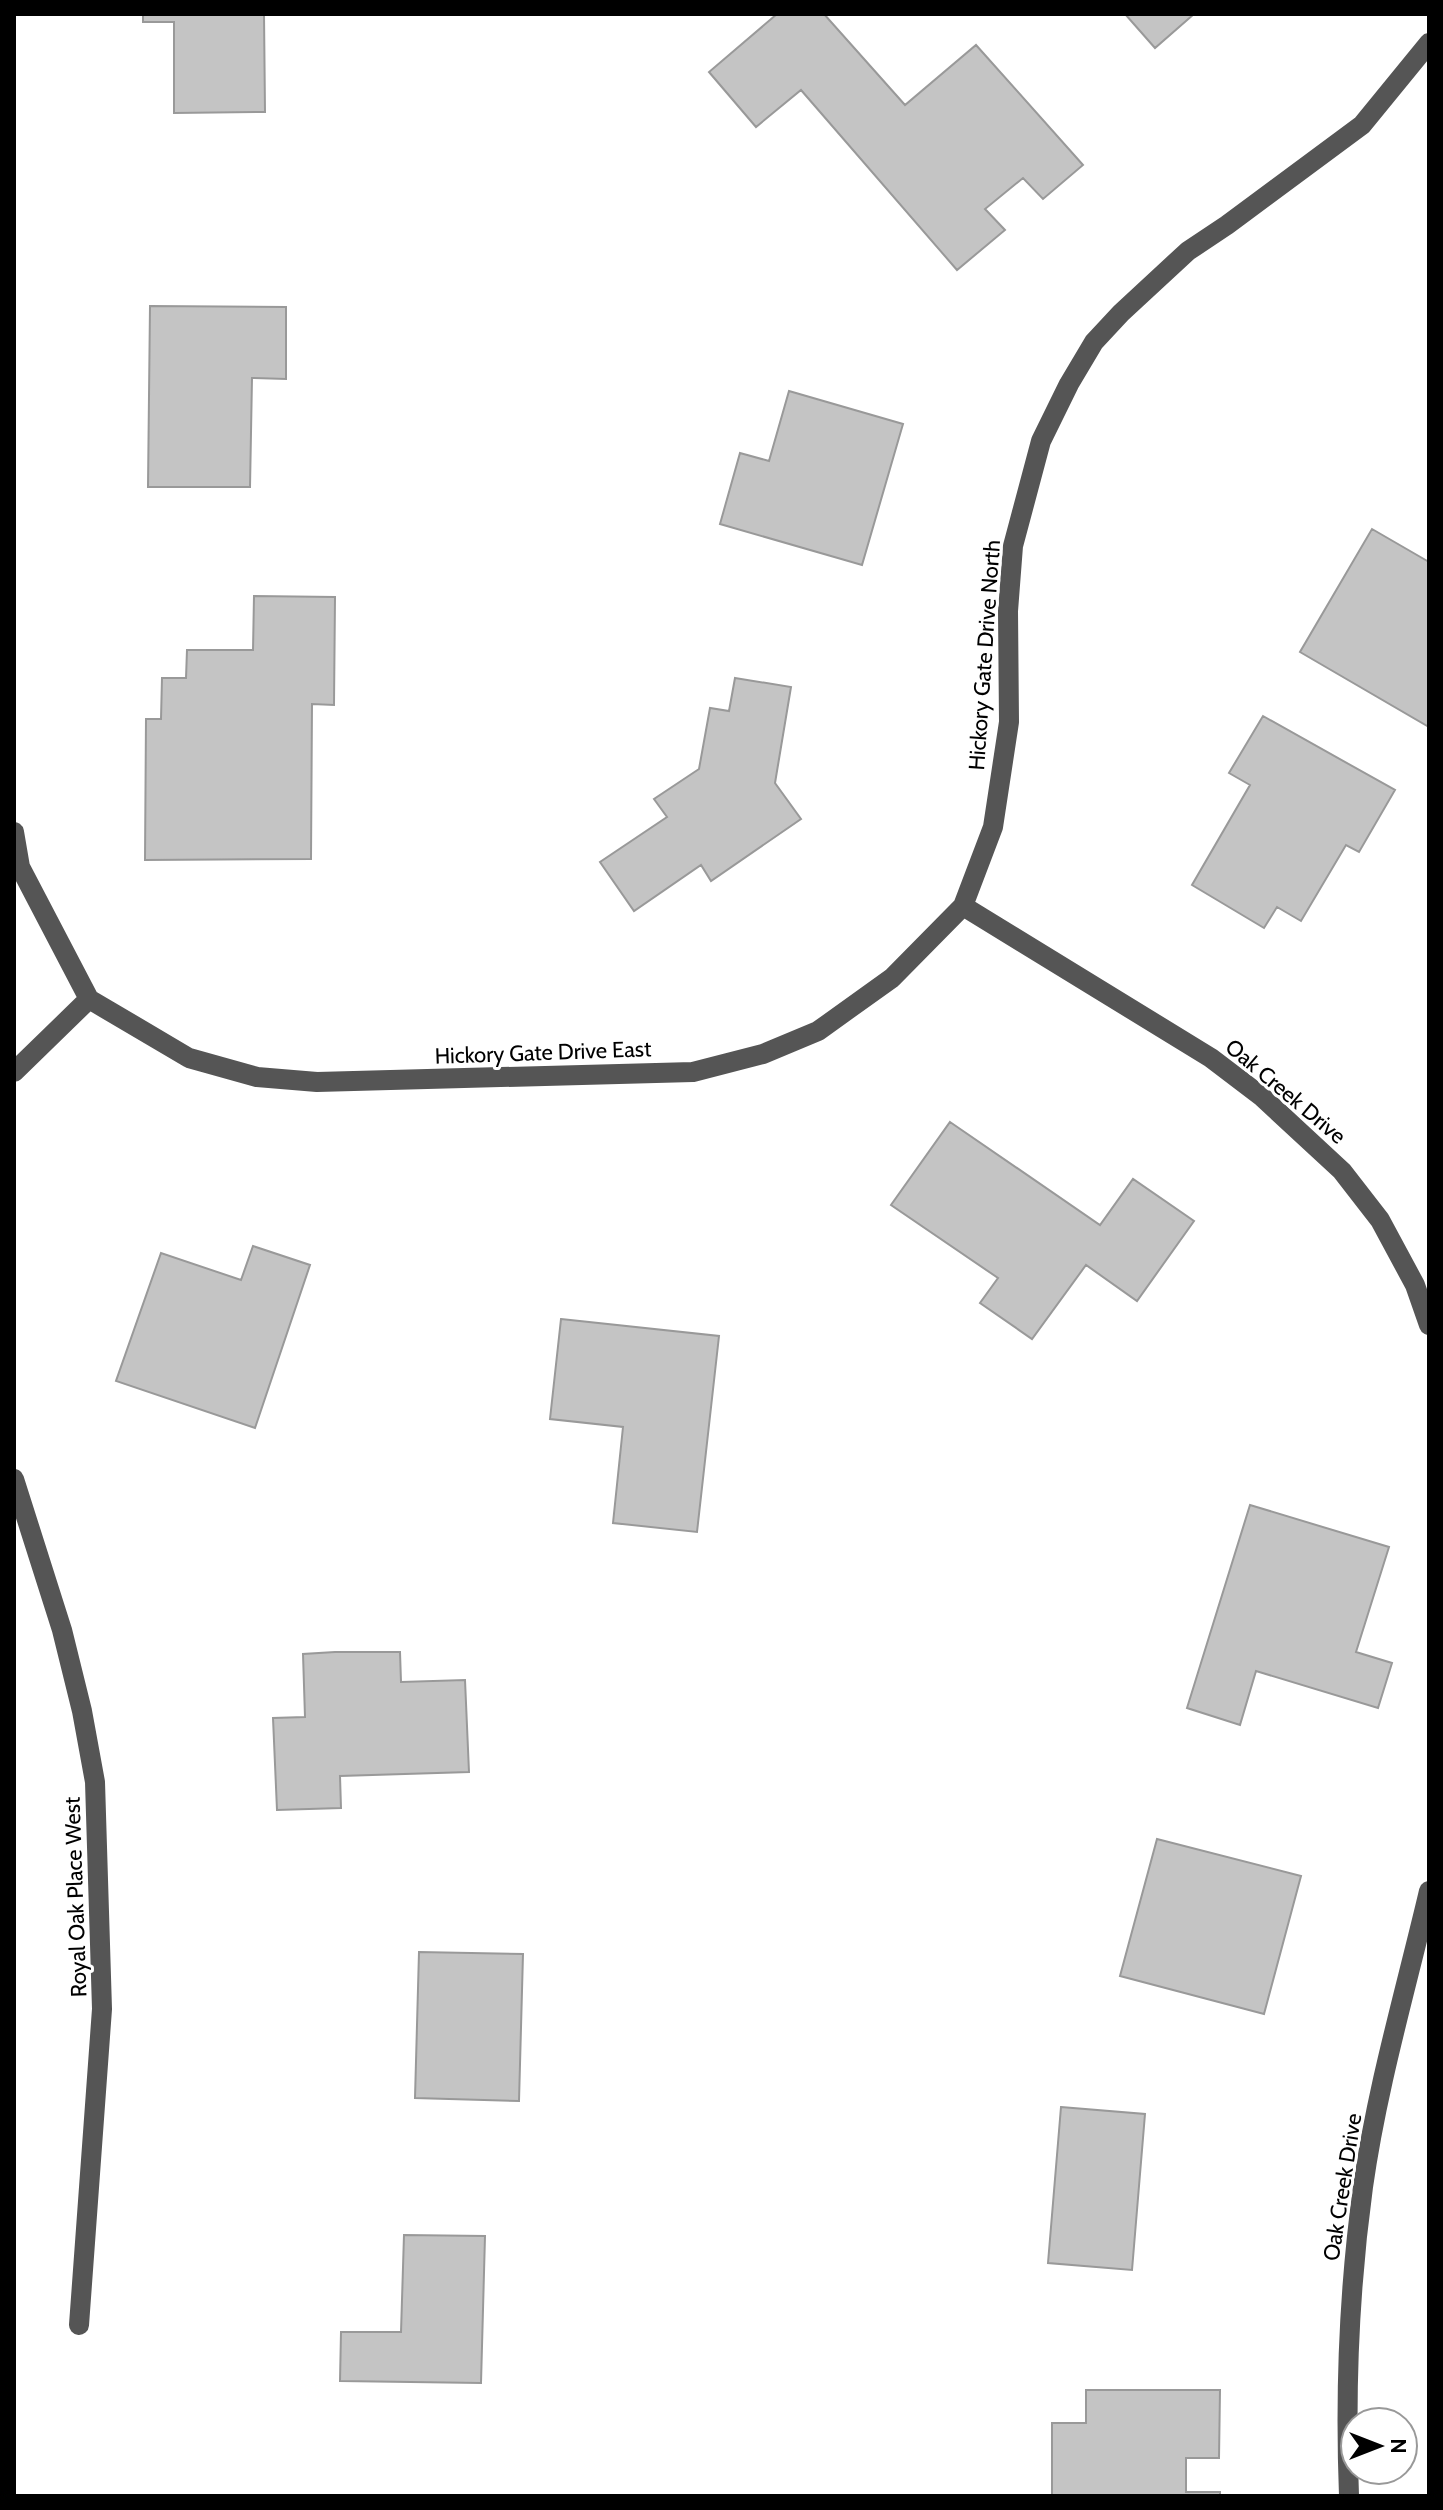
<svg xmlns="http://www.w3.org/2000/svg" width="1443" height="2510" viewBox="0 0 1443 2510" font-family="Cabin,sans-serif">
<rect width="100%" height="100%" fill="#fff"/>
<path fill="#c4c4c4" stroke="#999" stroke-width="2" d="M143 14H264L265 112 174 113V22H143Z
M777 14H824L905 105 976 45 1083 165 1043 199 1023 178 985 209 1005 230 957 270 801 90 756 127 709 72Z
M1125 14H1194L1155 48Z
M150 306 286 307V379L252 378 250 487H148Z
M789 391 903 424 862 565 720 524 740 453 769 461Z
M1372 529 1429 562V727L1300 652Z
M254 596 335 597 334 705 312 704 311 859 145 860 146 719H161L162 678H186L187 650H253Z
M735 678 791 687 775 783 801 819 711 881 701 865 634 911 600 862 667 817 654 799 699 769 710 708 729 711Z
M1263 716 1395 790 1359 852 1346 845 1301 921 1277 907 1264 928 1192 885 1250 785 1229 773Z
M950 1122 1100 1225 1133 1179 1194 1221 1137 1301 1086 1265 1032 1339 980 1303 998 1278 891 1205Z
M253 1246 310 1265 255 1428 116 1381 161 1253 241 1280Z
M561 1319 719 1336 697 1532 613 1523 623 1427 550 1419Z
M1250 1505 1389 1547 1356 1652 1392 1663 1378 1708 1256 1671 1240 1725 1187 1708Z
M335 1652H400L401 1682 465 1680 469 1772 340 1776 341 1808 277 1810 273 1718 305 1717 303 1654Z
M1157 1839 1301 1876 1264 2014 1120 1976Z
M419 1952 523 1954 519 2101 415 2098Z
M1061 2107 1145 2114 1132 2270 1048 2263Z
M404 2235 485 2236 481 2383 340 2381 341 2332H401Z
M1086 2390H1220L1219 2458H1186V2492H1220V2496H1052V2423H1086Z"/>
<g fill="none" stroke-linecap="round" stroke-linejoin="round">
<path stroke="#555" stroke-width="20" d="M14 832 20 867 89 999
M963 906 1211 1058 1261 1096 1342 1171 1380 1220 1415 1285 1429 1325
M89 999 189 1058 257 1077 317 1082 693 1072 763 1054 818 1031 892 978 963 906 993 827 1009 722 1008 611 1013 546 1041 441 1069 384 1094 342 1121 313 1188 251 1227 225 1362 125 1429 43
M14 1072 89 999
M14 1479 62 1630 82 1711 95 1782 102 2009 79 2325
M1349 2496C1345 2393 1349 2289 1363 2187 1377 2087 1406 1989 1429 1891"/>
</g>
<g text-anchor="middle" stroke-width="6" stroke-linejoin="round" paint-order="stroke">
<g font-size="22" fill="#000" stroke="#fff">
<text transform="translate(984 655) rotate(-86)" y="8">Hickory Gate Drive North</text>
<text transform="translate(543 1052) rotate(-2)" y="8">Hickory Gate Drive East</text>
<text transform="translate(1286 1091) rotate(40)" y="8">Oak Creek Drive</text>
<text transform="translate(75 1897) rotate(-92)" y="8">Royal Oak Place West</text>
<text transform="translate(1342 2187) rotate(-81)" y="8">Oak Creek Drive</text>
</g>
</g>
<rect width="1443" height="2510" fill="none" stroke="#000000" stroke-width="32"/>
<g transform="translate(1379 2446) rotate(90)"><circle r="38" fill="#ffffff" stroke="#999999" stroke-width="2"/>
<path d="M0-6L14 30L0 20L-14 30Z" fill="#000000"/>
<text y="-12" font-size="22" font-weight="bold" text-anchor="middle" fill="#000000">N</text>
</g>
</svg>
